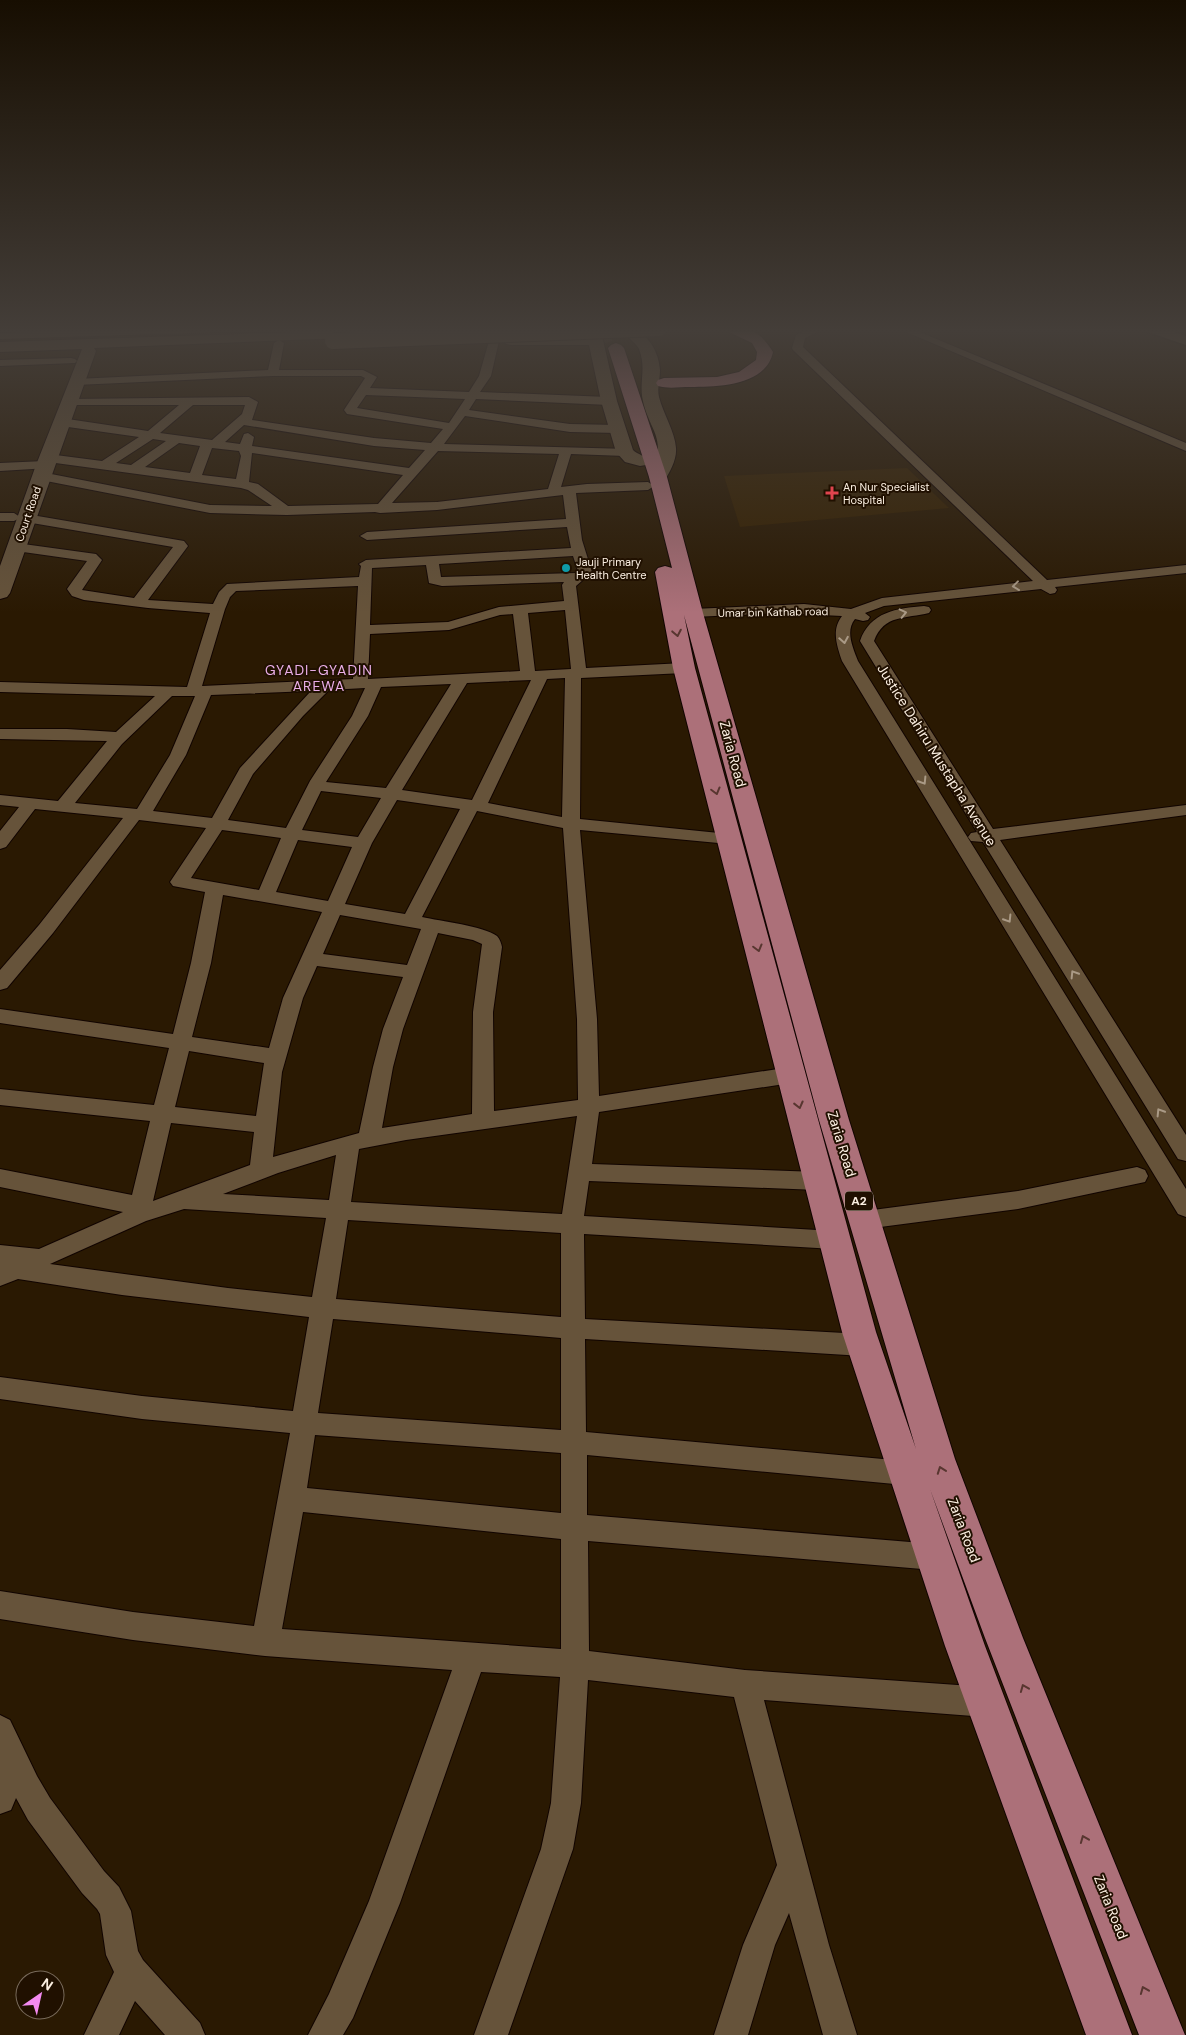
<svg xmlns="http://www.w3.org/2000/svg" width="1186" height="2035" font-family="'DM Sans',sans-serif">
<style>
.built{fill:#362101}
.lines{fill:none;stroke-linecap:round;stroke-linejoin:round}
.trunk-tunnel{stroke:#4a3924;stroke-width:16;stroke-dasharray:16 8;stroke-linecap:butt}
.minor-casing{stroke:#110400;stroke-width:2}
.tertiary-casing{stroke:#110400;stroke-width:3}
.secondary-casing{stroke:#110400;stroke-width:2}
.trunk-casing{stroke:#110400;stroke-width:2}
.minor{fill:#66533a;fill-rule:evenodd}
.tertiary{fill:#66533a;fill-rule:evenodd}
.secondary{fill:#66533a;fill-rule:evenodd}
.trunk{fill:#ac7079;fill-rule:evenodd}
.secondary-bridge-casing{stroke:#110400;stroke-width:18;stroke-linecap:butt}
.secondary-bridge{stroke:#66533a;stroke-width:16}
.oneway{stroke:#aa9a86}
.oneway2{stroke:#583630}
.health-dot{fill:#e0444e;stroke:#201000;stroke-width:2}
.culture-dot{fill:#0f9aa8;stroke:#201000;stroke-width:2}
.labels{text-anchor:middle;stroke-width:4;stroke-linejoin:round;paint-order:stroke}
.far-poi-label{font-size:11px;fill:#fcf0e2;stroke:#201000;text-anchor:start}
.far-street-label{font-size:11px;fill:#fcf0e2;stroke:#201000}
.shield{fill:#201000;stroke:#baad9e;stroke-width:1}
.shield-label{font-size:12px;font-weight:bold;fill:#fcf0e2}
.far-quarter-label{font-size:14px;letter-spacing:1px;fill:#eaafe8;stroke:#201000}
.street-label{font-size:14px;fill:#fcf0e2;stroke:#201000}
</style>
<rect width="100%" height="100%" fill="#2a1902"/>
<path class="built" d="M907,468l42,40 -209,19 -16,-51z"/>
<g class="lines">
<path class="trunk-tunnel" d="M600,328l6,20"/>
<defs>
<path id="minor" d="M162,328h95l-5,3 -252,8v-6z
M811,328h15l-21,10 -2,9 244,233 139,-15v8l-131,14 2,3 -2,3 -5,1 -9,-5 -157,17 -19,7 5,4 -2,3 -5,1 -8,-2c-10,12 -2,29 3,42l328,528v28l-8,-3 -336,-553c-5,-15 -11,-31 0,-45l-62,-3 -87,4 -5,-1 -2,-3 2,-3 5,-1 111,-5 47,5 31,-11 151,-17 -240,-231 -1,-2 4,-13z
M897,328h13l276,115v8z
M494,338l5,3 -8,35 -11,16 129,5 6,4 -6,4 -133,-6 -7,11 101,14 48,1 6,4 -6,4 -48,-1 -105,-16 -21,28 185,5 2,3 -2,3 -4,1 -54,-2 -10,33 26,-3 61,-2 6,4 -6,4 -72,3 6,47 10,32 -16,14 10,82 98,-5 5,2 3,3 -3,3 -5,2 -103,5 -1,141 149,15 6,1 3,4 -3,4 -6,1 -149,-14 17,189 2,77 192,-29 7,3 3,5 -3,5 -7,3 -192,29 -7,52 226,8 8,3 3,6 -3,6 -8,3 -229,-9 -5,35 250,15 8,2 3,7 -3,7 -8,2 -250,-15 1,85 278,15 9,4 3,7 -3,7 -9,4 -278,-17 1,93 319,29 9,3 4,9 -4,9 -9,3 -318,-30v60l347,29 10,4 4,9 -4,9 -10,4 -346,-29 1,110 156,19 241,17 10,5 5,10 -5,10 -10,5 -222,-17 65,245 28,90h-34l-34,-122 -14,32 -27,90h-34l29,-90 34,-80 -43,-168 -146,-17 -7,123 -8,46 -65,186h-34l67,-186 10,-46 9,-126 -79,-5 -81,231 -47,115 -10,17h-35l21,-41 40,-93 83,-231 -187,-14 -132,-16 -133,-21v-28l133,21 121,14 36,-193 -148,-14 -142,-20v-22l142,19 151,15 16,-94 -187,-22 -104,-16 -18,7v-21h2h-2v-20l39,4 84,-37 -123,-25v-18l132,26 18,-74 -150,-16v-16l154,16 15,-57 -169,-25v-14l173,25 18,-71 14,-71 -32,-6 -3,-4 36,-54 -67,-8 -86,113 -46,55 -7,2v-20l39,-45 84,-107 -88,-9 -29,38 -6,2v-18l19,-24 -19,-2v-10l58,6 49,-60 -107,-2v-10h67l49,3 39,-36 -155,-4v-10l187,5 23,-74 -62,-5 -64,-8 -12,-4 -5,-7 20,-28 -71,-10 -5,-1 -2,-3 2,-3 5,-1 80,11 6,6 -20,30 52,8 39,-51 -147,-25 -6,-4 -6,3h-14v-8h14l6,4 6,-3 158,27 4,5 -40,54 65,4 6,-12 8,-8 132,-7 2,-11 -2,-2 7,-4 205,-12 -4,-21 -200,13 -7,-4 7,-4 199,-13 -3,-24 -126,15 -57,3 -5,-1 -88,3 -77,-2 -169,-33 -6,-4 6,-4 169,33 62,1 -24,-16 -7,-2 -193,-26 -6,-4 6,-4 54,7 37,-24 -78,-11 -4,-1 -2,-3 2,-3 4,-1 87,13 31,-26h-115l-2,-2 6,-4 181,-2 9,5 -6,18 122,18 57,5 12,-14 -96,-15 -3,-4 21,-32 -4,-2h-88l-197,9 -6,-3 6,-3 192,-9 6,-27 5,-3 5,3 -5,27h84l14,7 -7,11 99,4 10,-16 10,-35zM366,395l99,4 -16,24 -92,-15zM193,405h52l-3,9 -30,26 -52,-7zM244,425l130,21 51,4 -16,18 -157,-22 2,-9 -6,-4 -4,1 -4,10 -15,-2zM153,439l13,2 -35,24 -15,-2zM179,443l21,3 -10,27 -45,-6zM212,448l27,3 2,5 -5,23 -34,-4zM438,451l121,3 -11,35 -111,13 -45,1zM252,453l151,22 -25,29 -90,2 -30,-22 -9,-2zM573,556l5,15 -3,2 -134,4 -2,-13zM426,565l3,18 13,3 122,-4 -2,3 2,16 -65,6 -51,15 -78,3 2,-57zM358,586l-5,93 -151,7 23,-77 5,-12 6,-6zM565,610l6,59 -36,2 -7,-58zM513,614l7,57 -152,8 2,-45 79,-4 51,-15zM565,678l-3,139 -74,-14 59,-124zM531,680l-59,120 -70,-10 65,-107zM451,684l-65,104 -60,-6 42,-66 13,-29zM365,688l-13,28 -42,65 -24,47 -58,-8 25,-46 50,-58 26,-26zM311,691l-71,77 -28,50 -59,-7 33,-56 25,-60zM172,696h23l-25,59 -33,54 -62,-6 47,-59zM321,791l60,7 -23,39 -56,-7zM397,800l63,9 -55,105 -60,-10 27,-61zM477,811l86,17 14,191 1,81 -84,11 -1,-99 9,-65c-1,-4 -2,-8 -5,-11 -13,-10 -57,-15 -75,-19zM222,830l59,8 -22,52 -68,-12zM298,840l54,7 -24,54 -52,-9zM223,895l99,17 -39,86 -14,50 -77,-11 19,-74zM340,915l81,14 -14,36 -84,-11zM438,933l35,7 9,4 -9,68 -1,102 -90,14 11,-61 10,-38zM317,966l86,11 -20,52 -10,38 -14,66 -86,24 9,-85 21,-74zM189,1051l75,12 -8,53 -81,-9zM577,1116l-15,98 -211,-12 8,-53 47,-9zM171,1123l83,9 -4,33 -97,36zM336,1155l-7,45 -106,-6 55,-21zM184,1209l142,9 -14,79 -84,-9 -178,-24 96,-43zM348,1220l213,13v84l-225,-18zM333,1319l228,19v92l-243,-17zM315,1435l246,18v60l-254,-25zM303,1512l258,27v110l-279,-20z
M71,358l4,1 2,2 -2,2 -75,3v-6z
M45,461l6,4 -2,3 -49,3v-8z
M924,606l5,1 2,3 -2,3c-23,6 -45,1 -55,28l119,188 193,-24v10l-186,25 186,295v26l-8,-2 -195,-317 -12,-1 -3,-4 3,-4 6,-1 -117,-191c10,-29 37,-33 64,-35z
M1137,1167l8,3 3,6 -3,6 -127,27 -153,20 -8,-3 -3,-6 3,-6 8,-3 153,-20z
M0,1715l10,5 27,56 13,22 54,73 15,16 12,24 7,40 5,9 57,63 5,12h-40l-30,-34 -16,34h-35l30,-63 -8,-17 -6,-41 -3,-5 -15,-16 -54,-73 -12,-22 -5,12 -11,4z"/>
<path id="tertiary" d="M1143,328h19l24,8v9l-41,-14z"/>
<path id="secondary" d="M363,330l5,1 2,3 -2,3 -274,11 2,3 -86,242 -3,4 -7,2v-33l36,-101 46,-116 -82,3v-10z
M634,331c16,4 25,23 26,39 0,9 -3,18 -1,27 4,16 16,35 17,51 1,11 -6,24 -12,33l-6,1 -6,-1 -3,-4c21,-40 -1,-45 -7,-81 -2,-17 4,-29 -3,-47 -2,-5 -9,-9 -12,-14l2,-3z
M596,336l5,1 2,3 14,61 16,49c5,5 12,5 16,11l-3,4 -6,1 -15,-4 -9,-10 -15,-51 -12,-56h-78l-5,-1 -2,-3 2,-3 5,-1z"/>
<path id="trunk" d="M725,328c24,-2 35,3 48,24 -7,34 -55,35 -83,35 -11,0 -22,2 -32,-1l-2,-3 2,-3 6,-2 53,-1 22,-5 17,-12 1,-8 -5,-9 -25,-12z
M616,343l5,2 3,3 43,129 36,136 146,507 106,339 68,179 162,397h-46l-154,-397 -55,-149 55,157 147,389h-46l-141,-389 -103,-314 -169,-664 -18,-96 3,-4 7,-2 7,2 -23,-91 -41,-129 3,-3zM684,615l135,505 97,329 -40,-117 -181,-664z"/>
</defs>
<use href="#minor" class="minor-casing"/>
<use href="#tertiary" class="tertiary-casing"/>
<use href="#secondary" class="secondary-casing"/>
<use href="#trunk" class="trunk-casing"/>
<use href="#minor" class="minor"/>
<use href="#tertiary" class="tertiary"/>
<use href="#secondary" class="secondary"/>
<use href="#trunk" class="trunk"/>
<defs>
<path id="secondary-bridge" d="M333,341l326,-13"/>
</defs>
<use href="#secondary-bridge" class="secondary-bridge-casing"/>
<use href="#secondary-bridge" class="secondary-bridge"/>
</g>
<defs><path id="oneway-chevron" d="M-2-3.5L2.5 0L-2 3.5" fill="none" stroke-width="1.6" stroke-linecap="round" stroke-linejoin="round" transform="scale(1.25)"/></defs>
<g class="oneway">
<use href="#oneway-chevron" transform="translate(1016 586) rotate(173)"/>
<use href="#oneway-chevron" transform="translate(903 613) rotate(-13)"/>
<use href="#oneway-chevron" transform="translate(844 640) rotate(80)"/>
<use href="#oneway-chevron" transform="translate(923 781) rotate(58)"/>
<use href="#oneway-chevron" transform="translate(1008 919) rotate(58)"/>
<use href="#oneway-chevron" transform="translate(1074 974) rotate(-122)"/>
<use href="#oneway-chevron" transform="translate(1160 1112) rotate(-122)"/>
</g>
<g class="oneway2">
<use href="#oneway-chevron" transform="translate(677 633) rotate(79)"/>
<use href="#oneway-chevron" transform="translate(716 791) rotate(75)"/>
<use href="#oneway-chevron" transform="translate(758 948) rotate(75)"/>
<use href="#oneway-chevron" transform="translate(799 1105) rotate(76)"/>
<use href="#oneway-chevron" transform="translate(941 1470) rotate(-110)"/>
<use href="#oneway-chevron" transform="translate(1024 1688) rotate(-112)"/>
<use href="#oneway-chevron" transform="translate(1084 1839) rotate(-112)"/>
<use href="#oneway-chevron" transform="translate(1144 1990) rotate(-112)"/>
</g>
<linearGradient id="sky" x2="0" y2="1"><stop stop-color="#170e01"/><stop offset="0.54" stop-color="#443e39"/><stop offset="1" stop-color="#443e39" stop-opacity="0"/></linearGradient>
<rect width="1186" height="613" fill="url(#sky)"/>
<path class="health-dot" d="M829.5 485.5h5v5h5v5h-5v5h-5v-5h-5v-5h5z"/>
<circle class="culture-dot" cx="566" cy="568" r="5"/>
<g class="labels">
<g class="far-poi-label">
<text x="843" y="491">An Nur Specialist<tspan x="843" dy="13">Hospital</tspan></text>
<text x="576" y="566">Jauji Primary<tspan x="576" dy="13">Health Centre</tspan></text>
</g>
<g class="far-street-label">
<text transform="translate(28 514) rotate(-71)" y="4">Court Road</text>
<text transform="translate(773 612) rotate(-1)" y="4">Umar bin Kathab road</text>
</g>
<rect class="shield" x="845" y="1191.5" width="28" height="19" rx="4"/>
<g class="shield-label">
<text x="859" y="1205">A2</text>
</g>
<g class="far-quarter-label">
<text x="319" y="675">GYADI-GYADIN<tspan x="319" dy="16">AREWA</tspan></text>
</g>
<g class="street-label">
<text transform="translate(733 754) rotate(75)" y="5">Zaria Road</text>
<text transform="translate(937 755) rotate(58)" y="5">Justice Dahiru Mustapha Avenue</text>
<text transform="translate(842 1144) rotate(73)" y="5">Zaria Road</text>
<text transform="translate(964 1530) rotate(69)" y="5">Zaria Road</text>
<text transform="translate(1111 1907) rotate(68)" y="5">Zaria Road</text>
</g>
</g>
<g transform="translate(40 1995) rotate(34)"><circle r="24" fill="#201000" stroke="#786a5a"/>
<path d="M0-4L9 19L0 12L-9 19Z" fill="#f38af1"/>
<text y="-8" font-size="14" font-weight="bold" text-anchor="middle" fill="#fcf0e2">N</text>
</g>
</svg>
